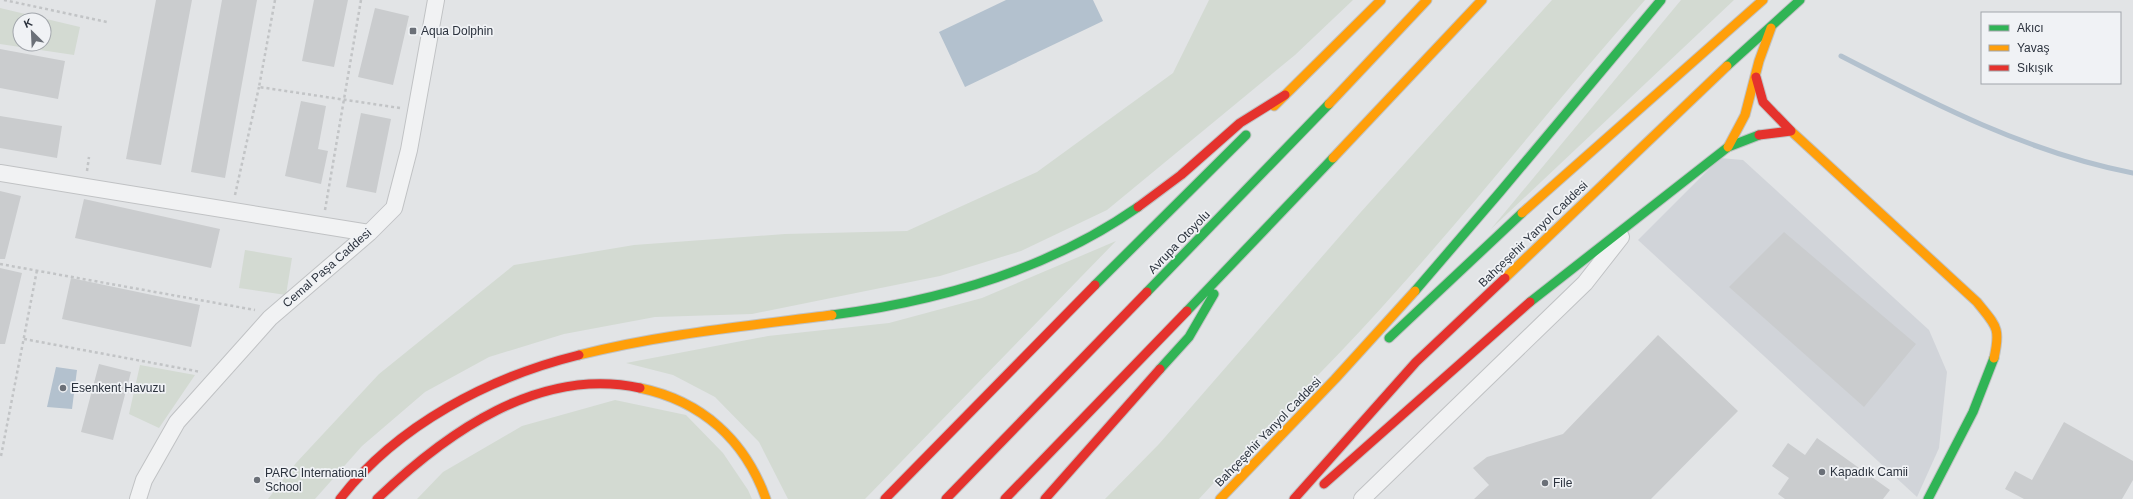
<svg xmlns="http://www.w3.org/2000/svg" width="2133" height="499" font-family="Arial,sans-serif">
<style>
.built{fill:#d1d4d9}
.green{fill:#d3dad2;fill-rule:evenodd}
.water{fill:#b3c1ce}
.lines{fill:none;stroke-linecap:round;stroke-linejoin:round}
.stream{stroke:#b3c1ce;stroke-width:5}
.building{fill:#caccce}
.street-casing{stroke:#c0c2c4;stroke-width:18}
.fast-casing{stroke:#c0c2c4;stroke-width:11}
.slow-casing{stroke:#c0c2c4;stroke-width:11}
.jam-casing{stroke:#c0c2c4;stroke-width:11}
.path{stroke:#c2c4c6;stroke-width:2.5;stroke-dasharray:3 3;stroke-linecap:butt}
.street{stroke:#f1f2f3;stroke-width:16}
.fast{stroke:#30b455;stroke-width:9}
.slow{stroke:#ff9f0a;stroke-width:9}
.jam{stroke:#e5322d;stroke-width:9}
.poi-dot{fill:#6b7078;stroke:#f0f2f5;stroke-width:1.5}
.labels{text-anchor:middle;stroke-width:3.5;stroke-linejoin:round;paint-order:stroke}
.poi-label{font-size:12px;fill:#2b323d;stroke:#f0f2f5;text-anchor:start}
.street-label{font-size:12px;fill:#2b323d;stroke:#f0f2f5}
</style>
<rect width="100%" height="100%" fill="#e2e4e6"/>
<path class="built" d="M1720,158l23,2 186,170 18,42 -8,76 -22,49 -279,-257z"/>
<path class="green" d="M1209,0h144l-58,55 -188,155 -86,41 -81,25 -188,38 -97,3 -91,17 -75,23 -64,35 -63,54 -47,53h-47l28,-36 83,-89 135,-109 120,-20 151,-11 122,-3 130,-59 136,-99z
M1552,0h93c-96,109 -185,223 -283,329 -53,57 -110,112 -163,170h-94l54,-55 201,-231z
M1681,0h53l-243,229z
M0,8l80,19 -6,28 -74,-11zM20,20h24v24h-24z
M1116,241l-251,258h-77l-29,-57 -44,-45 -42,-22 -47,-12 142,-27 121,-13 93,-25z
M245,250l47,8 -6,37 -47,-7z
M140,365l55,10 -36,53 -30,-14z
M615,400l71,15 37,38 25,37 4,9h-335l26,-27 79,-46z"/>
<path class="water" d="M1006,0h87l10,21 -138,66 -26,-55z
M56,367l21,3 -5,39 -25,-2z"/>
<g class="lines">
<path class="stream" d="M1841,56c93,48 188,97 292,117"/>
</g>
<path class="building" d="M156,0h36l-31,165 -35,-6z
M222,0h35l-32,178 -34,-6z
M314,0h34l-14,67 -32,-6z
M375,8l34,8 -16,69 -35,-8z
M0,49l65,12 -7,38 -58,-11z
M301,101l25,5 -8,43 10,2 -7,33 -36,-8z
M361,113l30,6 -15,74 -30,-6z
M0,116l62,10 -5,32 -57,-10z
M0,191l21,5 -16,63h-5z
M84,199l136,30 -9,39 -136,-30z
M1784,232l132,112 -52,63 -135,-120z
M0,268l22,5 -17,71h-5z
M71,278l129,27 -9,42 -129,-28z
M1658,335l80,76 -87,88h-177l15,-14 -16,-17 14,-11 76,-23z
M99,364l32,8 -18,68 -32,-8z
M2064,422l69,39v19l-11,19h-98l-19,-10 10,-18 17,9z
M1817,438l73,52 -7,9h-98l-7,-5 11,-16 -17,-12 16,-23 17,12z"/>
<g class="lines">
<defs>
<path id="street" d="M0,173l369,60
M138,499l6,-19 33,-58 93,-104 99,-85 25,-25 15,-58 27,-150
M1362,499l223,-216 36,-46"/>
<path id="fast" d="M1727,66l73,-66
M1095,285l151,-150
M1415,291l85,-99 161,-192
M1147,292l182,-188
M1530,302l198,-155 31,-12
M1187,311l146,-153
M832,315c108,-14 216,-45 306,-108
M1389,338l133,-125
M1160,369l29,-32 25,-43
M1928,499l45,-87 21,-54"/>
<path id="slow" d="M1329,104l98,-104
M1274,106l107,-106
M1791,131l186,171c19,24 24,25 17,56
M1728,147l17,-32 14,-54 12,-33
M1333,158l149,-158
M1522,213l241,-213
M1505,278l222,-212
M579,355c83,-21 168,-29 253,-40
M640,388c62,13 105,52 126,111
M1220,499l115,-120 80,-88"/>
<path id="jam" d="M1756,77l7,25 28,29 -32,4
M1138,207l43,-32 59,-52 45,-28
M1324,484l206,-182
M340,499c57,-74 150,-122 239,-144
M377,499c69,-66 162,-133 263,-111
M885,499l210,-214
M946,499l201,-207
M1005,499l182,-188
M1045,499l115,-130
M1294,499l122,-137 89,-84"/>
</defs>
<use href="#street" class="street-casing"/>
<use href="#fast" class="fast-casing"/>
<use href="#slow" class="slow-casing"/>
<use href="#jam" class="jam-casing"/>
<path class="path" d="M4,0l103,22
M275,0l-16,87 141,21
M87,171l2,-14
M235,195l24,-108
M325,210l36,-210
M0,264l255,46
M24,339l177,33
M1,456l36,-186"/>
<use href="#street" class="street"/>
<use href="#fast" class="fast"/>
<use href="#slow" class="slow"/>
<use href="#jam" class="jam"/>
</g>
<g class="poi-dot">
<rect x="409" y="27" width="8" height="8" rx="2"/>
<circle cx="63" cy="388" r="4"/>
<circle cx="1822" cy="472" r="4"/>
<circle cx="257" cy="480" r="4"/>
<circle cx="1545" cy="483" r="4"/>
</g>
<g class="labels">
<g class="poi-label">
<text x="421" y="35">Aqua Dolphin</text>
<text x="71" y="392">Esenkent Havuzu</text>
<text x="1830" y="476">Kapadık Camii</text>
<text x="265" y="477">PARC International<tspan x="265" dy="14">School</tspan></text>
<text x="1553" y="487">File</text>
</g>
<g class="street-label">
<text transform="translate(1533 234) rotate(-44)" y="4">Bahçeşehir Yanyol Caddesi</text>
<text transform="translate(1179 242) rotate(-46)" y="4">Avrupa Otoyolu</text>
<text transform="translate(327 268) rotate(-41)" y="4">Cemal Paşa Caddesi</text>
<text transform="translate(1268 432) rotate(-46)" y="4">Bahçeşehir Yanyol Caddesi</text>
</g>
</g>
<rect x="1981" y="12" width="140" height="72" fill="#f0f2f5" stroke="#a1a5ab"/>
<rect x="1989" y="25" width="20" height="6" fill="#30b455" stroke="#a1a5ab"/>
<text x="2017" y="32" font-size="12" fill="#2b323d">Akıcı</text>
<rect x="1989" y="45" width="20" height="6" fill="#ff9f0a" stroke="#a1a5ab"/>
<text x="2017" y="52" font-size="12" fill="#2b323d">Yavaş</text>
<rect x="1989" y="65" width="20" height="6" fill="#e5322d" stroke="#a1a5ab"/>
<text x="2017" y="72" font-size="12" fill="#2b323d">Sıkışık</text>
<g transform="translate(32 32) rotate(336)"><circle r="19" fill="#f0f2f5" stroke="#a1a5ab"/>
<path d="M0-3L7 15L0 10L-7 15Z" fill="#6b7078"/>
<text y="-6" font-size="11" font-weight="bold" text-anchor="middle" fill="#2b323d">K</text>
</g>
</svg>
